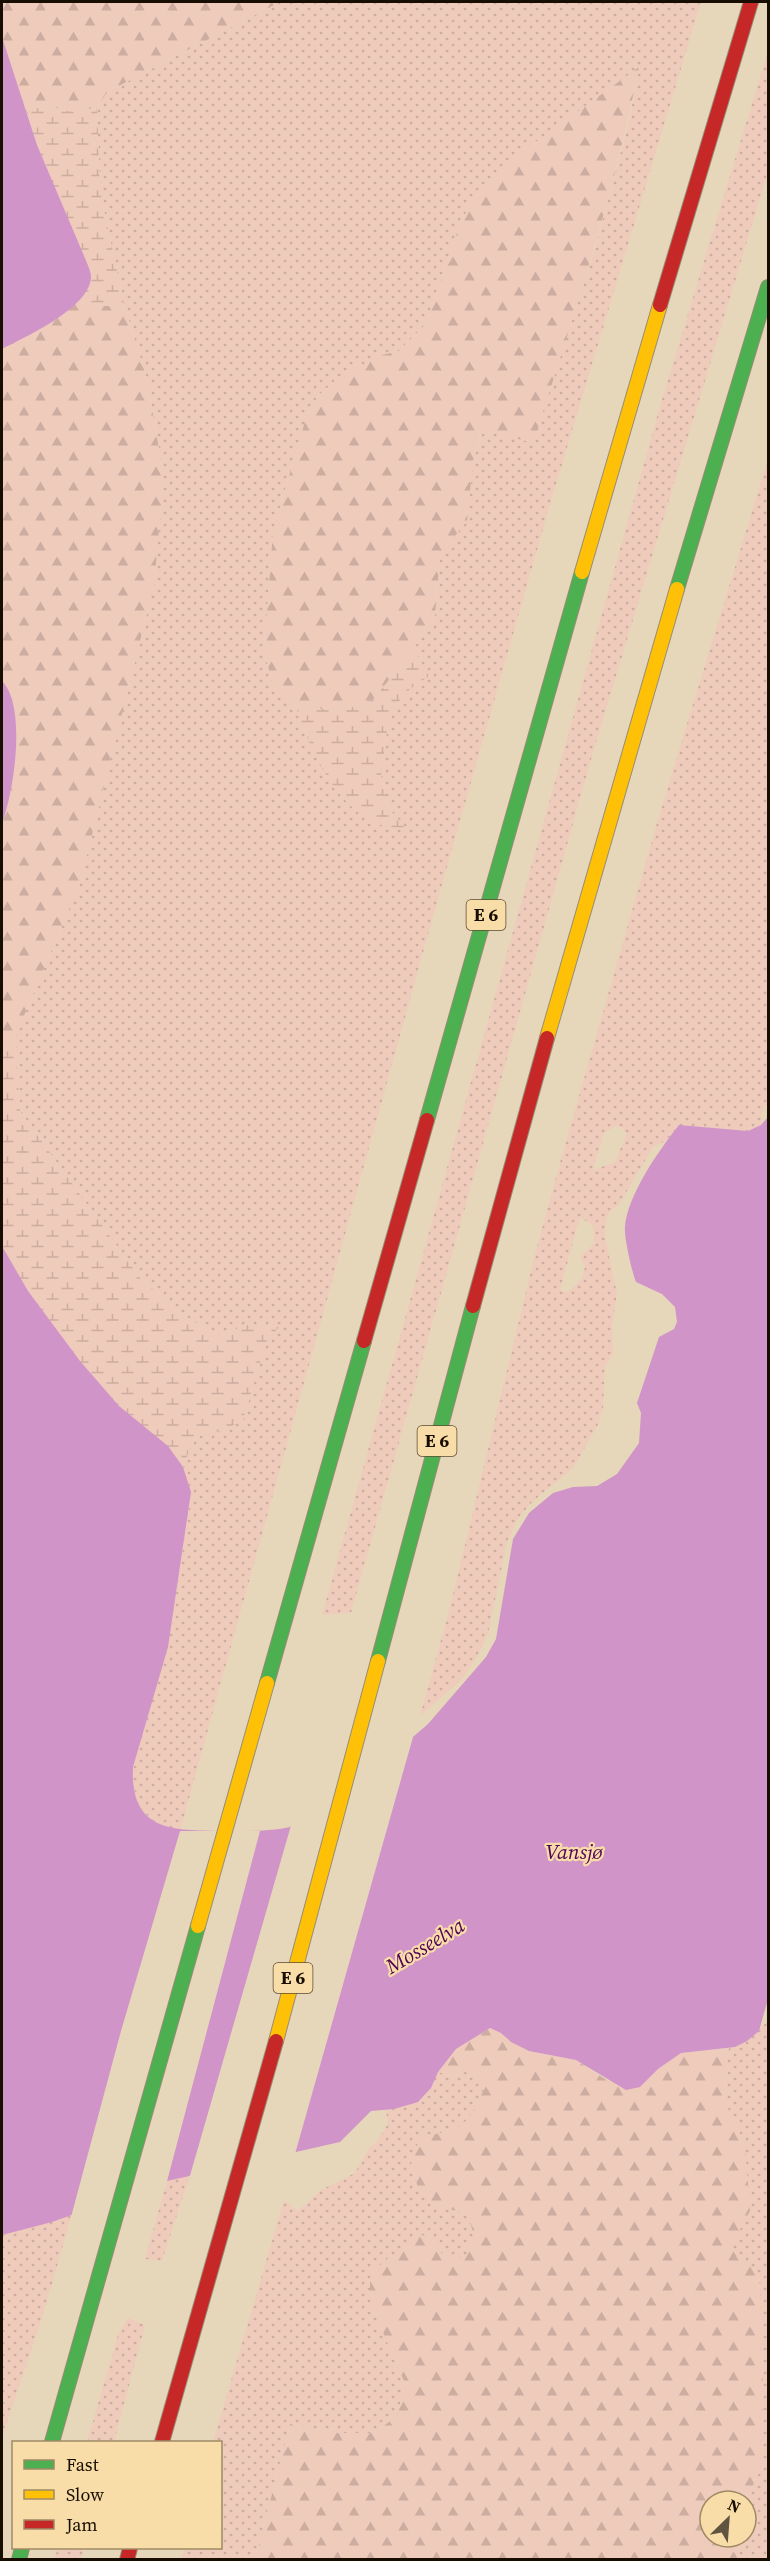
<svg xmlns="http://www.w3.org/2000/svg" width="770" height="2561" font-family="'Source Serif 4',serif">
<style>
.grass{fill:url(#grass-dots);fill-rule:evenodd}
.forest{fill:url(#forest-firs)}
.wetland{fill:url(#wetland-marsh)}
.water{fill:#d094c9}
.pier{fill:#e7d7ba}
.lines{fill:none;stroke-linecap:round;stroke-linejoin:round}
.fast-casing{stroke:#988c75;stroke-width:16}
.slow-casing{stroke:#988c75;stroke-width:16}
.jam-casing{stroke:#988c75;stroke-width:16}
.fast{stroke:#4caf50;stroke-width:14}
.slow{stroke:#ffc107;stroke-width:14}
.jam{stroke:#c62828;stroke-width:14}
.labels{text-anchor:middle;stroke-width:4.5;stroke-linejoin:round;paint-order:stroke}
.shield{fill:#f9dda8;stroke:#5b4b32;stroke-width:1.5}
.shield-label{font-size:18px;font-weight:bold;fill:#170d00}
.water-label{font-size:21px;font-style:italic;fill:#500359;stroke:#f9dda8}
</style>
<defs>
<pattern id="grass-dots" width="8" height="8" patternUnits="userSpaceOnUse" patternTransform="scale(1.5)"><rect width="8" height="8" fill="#efcbbc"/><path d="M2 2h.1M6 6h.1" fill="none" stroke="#ccada0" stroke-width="1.8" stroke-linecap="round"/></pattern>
<pattern id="forest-firs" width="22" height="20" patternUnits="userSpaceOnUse" patternTransform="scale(1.5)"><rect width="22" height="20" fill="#efcbbc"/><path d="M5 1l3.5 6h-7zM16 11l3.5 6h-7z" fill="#ccada0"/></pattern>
<pattern id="wetland-marsh" width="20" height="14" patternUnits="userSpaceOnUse" patternTransform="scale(1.5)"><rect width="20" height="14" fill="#efcbbc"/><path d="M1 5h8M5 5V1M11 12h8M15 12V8" fill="none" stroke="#ccada0"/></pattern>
</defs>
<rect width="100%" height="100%" fill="#e7d7ba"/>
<path class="grass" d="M280,2h421l-150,499 -114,401 -257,929c-36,-6 -49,-30 -47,-64l37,-132 21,-143 -8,-25 10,-26 12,-8 17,-2 21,-11 23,-78 12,-15 -35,-2 -14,9h-14l-28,-16 -47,-40 -120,-167 -5,-74 65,-154 74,-298 8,-88 -2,-42 -13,-76 -23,-75 -24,-113 -3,-83 10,-16zM639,68l-10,54 -34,126 -62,194 -37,-9 -15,1 -8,27 -6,59 -27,35 -5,61 -22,33 15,26 -17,13 -18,20 -6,22 -6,46 9,34 16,18 -98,-87 -13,-37 -22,-19 -9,-34 9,-120 33,-113 12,-23 64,-40 17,-4 26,-26 35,-101 13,-25 60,-55z
M768,51v121l-174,577 -243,864 -29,2 338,-1209z
M768,459v644l-7,11v11l-13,6 -69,-5 -13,15 -13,6 -35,59 -7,4 -5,9 -1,17 12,58 -5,33 1,26 -8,15 -2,40 -6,19 -24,41 -41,34 -13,15 -12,25 -19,92 -11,23 -15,22 -42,37 30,-109 85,-353 28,-102 98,-343zM618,1125l9,8 -12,29 -22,8 11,-37zM580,1217l13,9 1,17 -14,14 5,10 -3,12 -14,13 -8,-2z
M768,2021v538h-28l-1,-22h7l-1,-36 16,-33 2,-87 -4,-107 -28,-28 -7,-147 5,-51 18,-7z
M471,2069l15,16c-20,42 -20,44 -66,52l14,68 34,9 6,22 -9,23 -23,-2 -21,-22 -15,15 -19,9 -17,43 34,79 -6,35 -25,17h-34l-49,-9 -35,135 -74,1 4,-12h35v-106h-7l71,-242 14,11 23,-21 34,-17 14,-25 7,-6 12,-18 -2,-14 8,-1 43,-37 20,4z
M190,2175l-28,86 -17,-2 22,-78z
M72,2214l-29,101 -41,123v-203z
M128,2318l17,7 -31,117h-27l31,-107z
M58,2548h26l-3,11h-27z"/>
<path class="forest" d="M2,2h278l-173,90 -10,16 -29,3 -24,-6 -17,9 -25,-77z
M639,67c-25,128 -66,251 -106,376l-37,-10 -16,1 -7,27 -6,60 -27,34 -5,61 -34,51 -26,32 -36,13 -44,-8 -22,-19 -9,-34 9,-120 33,-113 12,-22 22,-20 42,-21 17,-4 26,-26 35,-101 13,-25 60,-55z
M80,299l15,8 29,-3 23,75 13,76 2,42 -8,88 -74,298 -65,154 -13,6v-220c12,-31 25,-117 0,-142v-332l44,-21z
M490,2028l11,5 10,9 18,9 47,9 32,21 32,6 18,-18 23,-16 48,-5 -5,51 21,46 5,66 -19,35 28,28 4,107 -2,88 -16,32h-35v36h29l1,22 -485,1 35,-136 49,9h34l25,-17 6,-35 -34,-79v-29c17,-15 34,-21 51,-38l15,3 7,19 22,2 9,-23 -6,-22 -34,-9 -15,-13 -8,-30 9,-25c46,-8 46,-10 66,-52l-15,-16 -14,7 -20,-4 19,-23z"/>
<path class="wetland" d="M2,37l25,77 17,-9 24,6 29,-3 3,83 24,113 -29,3 -15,-8 -34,29 -44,21z
M413,649l16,27 -18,12 -18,20 -6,22 -6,46 9,34 17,19c-10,-2 -24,-2 -32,-6 -43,-21 -66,-77 -80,-119l44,8 35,-13z
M15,1037l5,74 120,167 47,40 28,16h14l14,-9 36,2 -13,15 -23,78 -21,11 -17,2 -12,7 -10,27 8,25 -21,143 -37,132c-2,26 7,53 35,62l-56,21 -110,-260v-547z"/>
<path class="water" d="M2,37l35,108 50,118c2,5 4,10 4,14 -1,31 -66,60 -89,72z
M2,681c25,25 12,111 0,142z
M768,1117v882l-9,32 -12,10 -12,6 -54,6 -23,16 -18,18 -14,3 -50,-30 -47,-9 -18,-9 -10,-9 -11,-5 -34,21 -18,23 -7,16 -13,14 -24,7 -23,2 -31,31 -173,39 -115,41 -50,13v-989l26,45 52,70 39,45 49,40 15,21 8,25 -23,155 -35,120c-3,64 38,63 88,64 23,0 46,1 69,-4l124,-91 14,-12 58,-67 10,-18 17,-100 16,-26 24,-20 20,-6 24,-1 20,-12 22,-31 2,-30 -4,-10 22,-66 15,-8 3,-7 -2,-15 -13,-13 -26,-12c-4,-10 -12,-44 -11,-55 2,-31 34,-77 54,-102l69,6 13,-6z"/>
<path class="pier" d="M415,1730l-120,424 -106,25 103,-357z
M180,1831h80l-94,354 -95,32 50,-186z"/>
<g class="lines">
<defs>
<path id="fast" d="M677,589l91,-302
M427,1120l155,-548
M378,1661l95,-355
M267,1683l97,-342
M52,2442l146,-516
M19,2560l3,-12"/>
<path id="slow" d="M582,572l78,-267
M547,1038l130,-449
M198,1926l69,-243
M276,2041l102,-380"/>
<path id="jam" d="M660,305l91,-303
M473,1306l74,-268
M364,1341l63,-221
M162,2442l114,-401
M127,2560l3,-12"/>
</defs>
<use href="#fast" class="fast-casing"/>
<use href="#slow" class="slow-casing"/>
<use href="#jam" class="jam-casing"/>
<use href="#fast" class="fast"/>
<use href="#slow" class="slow"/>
<use href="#jam" class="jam"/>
</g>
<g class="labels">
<g class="shield">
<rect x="466.5" y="900" width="39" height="30" rx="4.5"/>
<rect x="417.5" y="1426" width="39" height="30" rx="4.5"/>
<rect x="273.5" y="1963" width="39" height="30" rx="4.5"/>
</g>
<g class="shield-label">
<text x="486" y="921">E 6</text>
<text x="437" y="1447">E 6</text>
<text x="293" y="1984">E 6</text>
</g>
<g class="water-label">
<text x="574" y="1859">Vansjø</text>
<text transform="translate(425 1946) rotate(-31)" y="7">Mosseelva</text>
</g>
</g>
<rect width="770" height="2561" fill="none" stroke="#170d00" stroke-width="6"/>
<rect x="12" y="2441" width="210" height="108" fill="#f9dda8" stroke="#9f8a65" stroke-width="1.5"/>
<rect x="24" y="2460" width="30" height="9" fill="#4caf50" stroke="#9f8a65" stroke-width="1.5"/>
<text x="66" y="2471" font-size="18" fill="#170d00">Fast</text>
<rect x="24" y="2490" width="30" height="9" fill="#ffc107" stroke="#9f8a65" stroke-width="1.5"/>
<text x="66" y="2501" font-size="18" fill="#170d00">Slow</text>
<rect x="24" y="2520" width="30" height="9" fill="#c62828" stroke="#9f8a65" stroke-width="1.5"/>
<text x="66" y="2531" font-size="18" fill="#170d00">Jam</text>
<g transform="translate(728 2519) rotate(25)"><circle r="28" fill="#f9dda8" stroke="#9f8a65" stroke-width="1.5"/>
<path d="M0-4.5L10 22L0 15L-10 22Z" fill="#605441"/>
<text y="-9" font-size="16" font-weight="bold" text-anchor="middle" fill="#170d00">N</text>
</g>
</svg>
